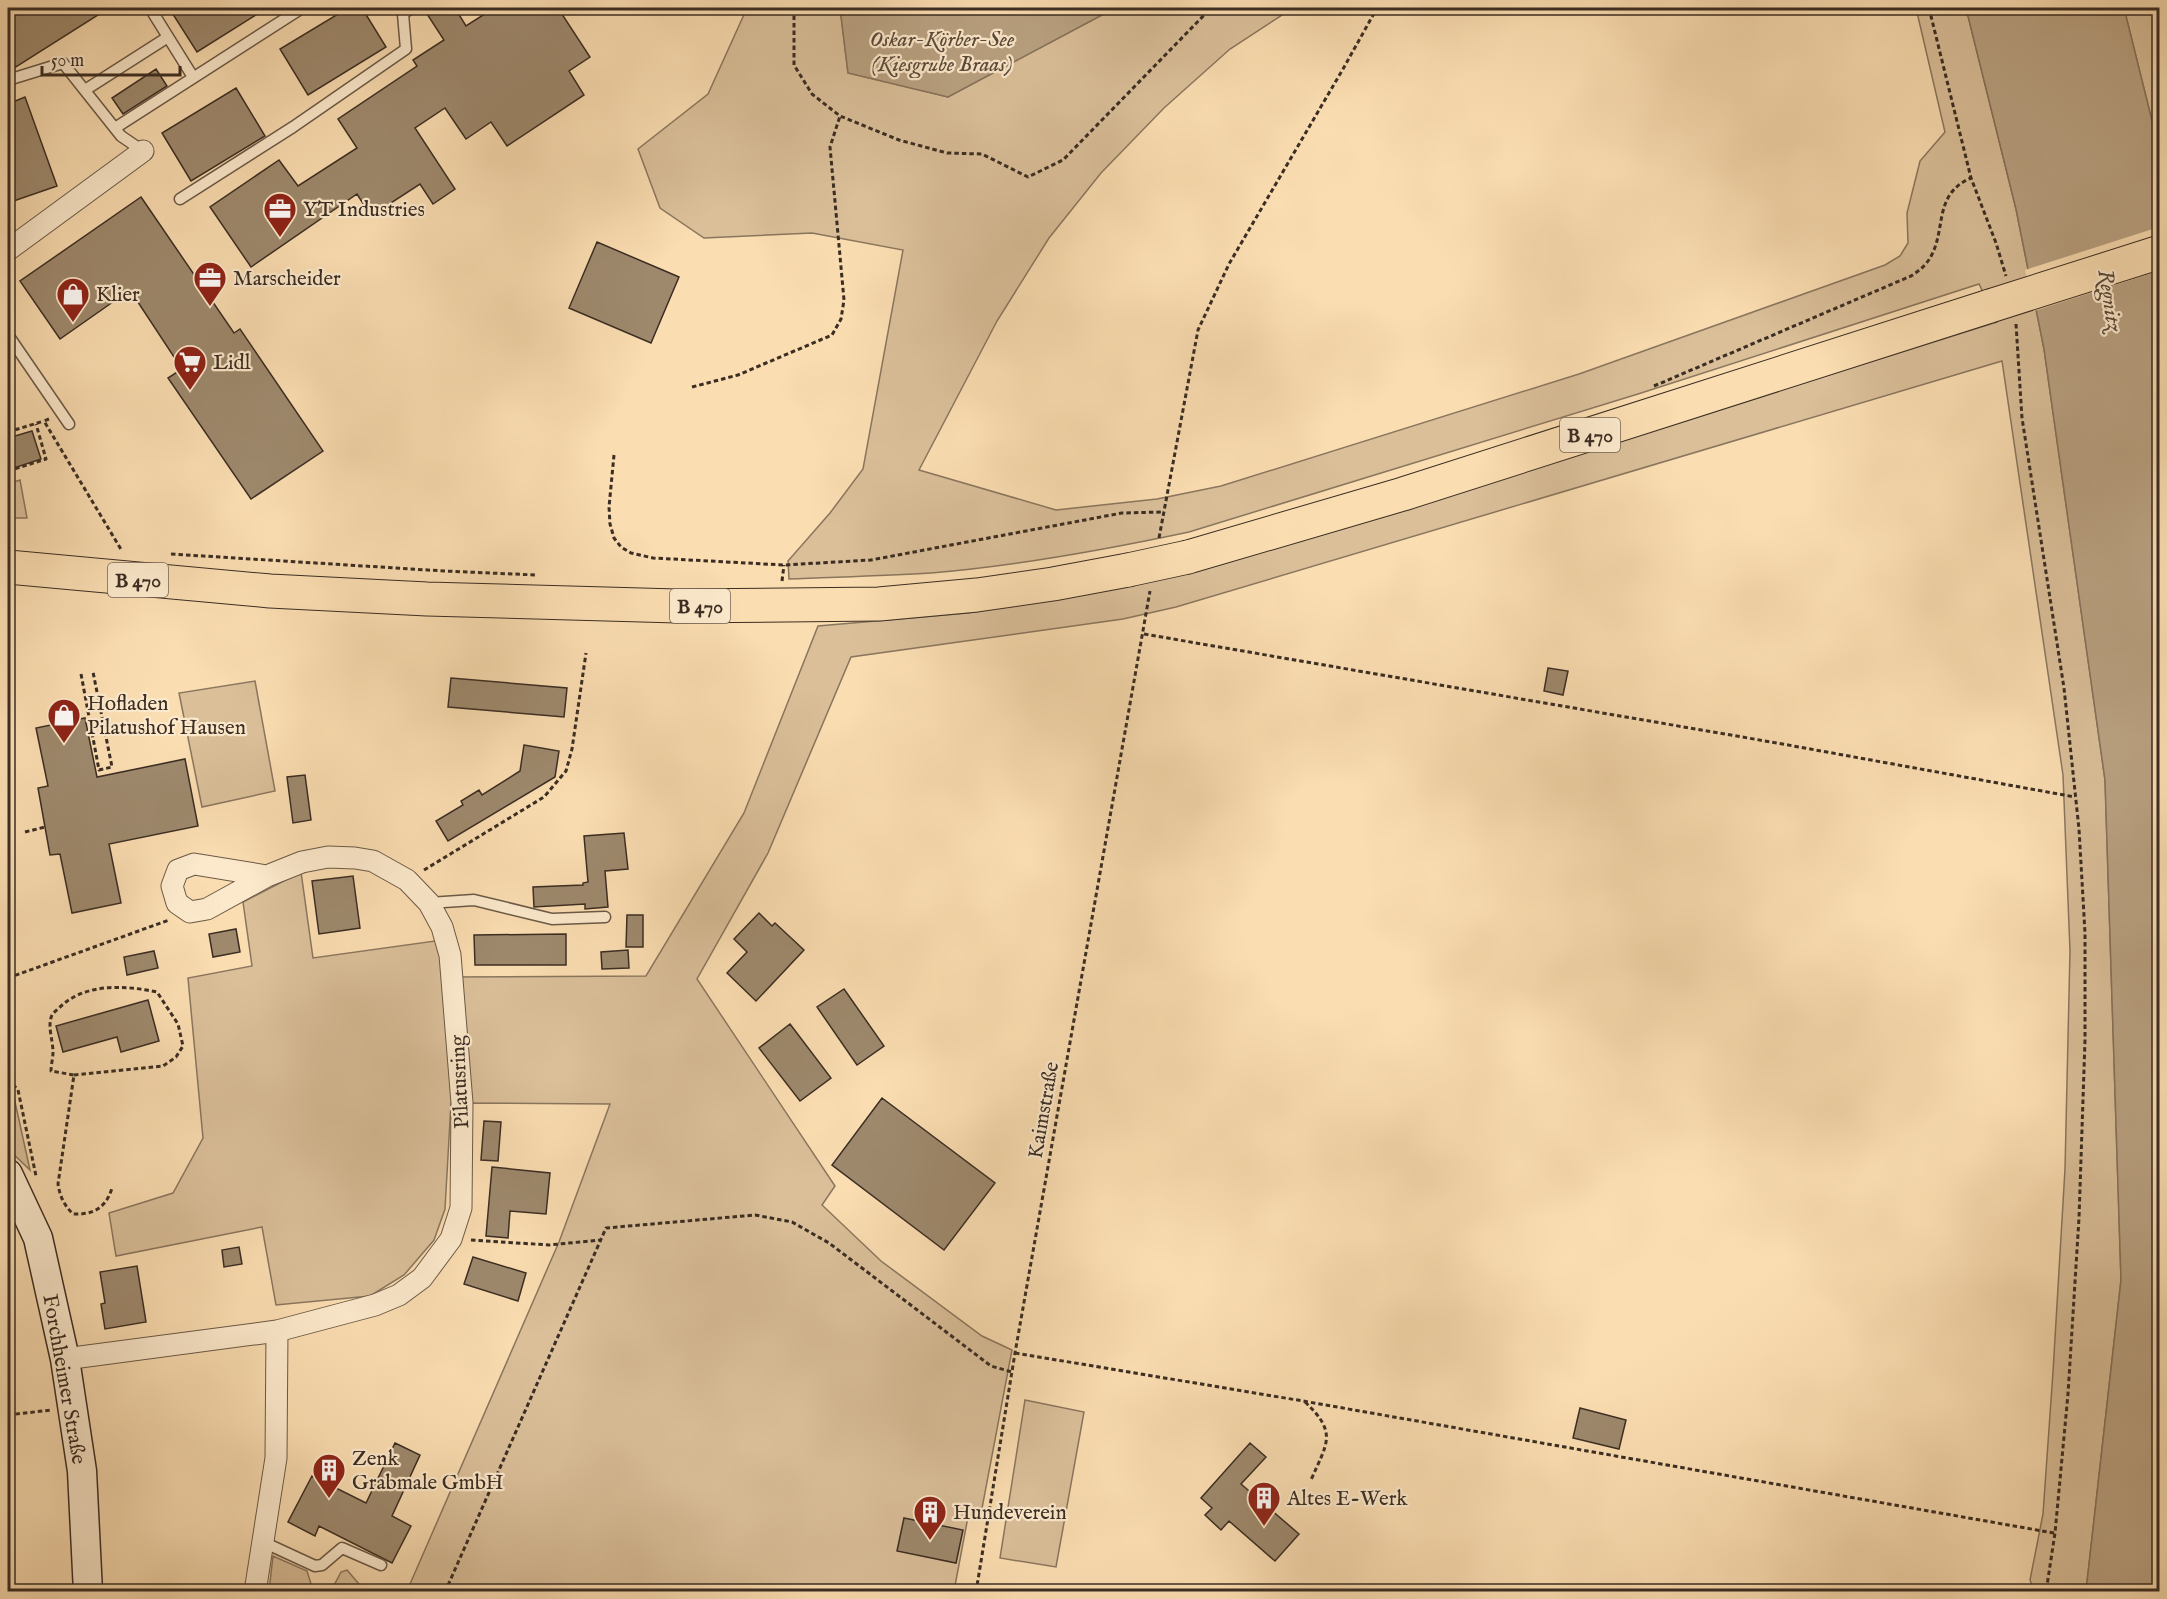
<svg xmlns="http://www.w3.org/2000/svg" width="2167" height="1599" font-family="'IM FELL English',serif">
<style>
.green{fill:#dabf99;stroke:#8a765e;stroke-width:1.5}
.water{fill:#b9a181;stroke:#87735b;stroke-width:1.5}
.pier{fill:#faddb1}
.building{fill:#9e896d;stroke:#3b2d23;stroke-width:1.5}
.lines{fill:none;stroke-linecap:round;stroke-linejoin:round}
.lane-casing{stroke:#6b5946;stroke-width:13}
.street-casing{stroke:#6b5946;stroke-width:23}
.secondary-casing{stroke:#3b2d23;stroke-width:31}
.primary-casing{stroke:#3b2d23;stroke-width:35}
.path{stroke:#3b2d23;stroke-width:3;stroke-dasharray:4.5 3;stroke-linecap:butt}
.lane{stroke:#fce9cc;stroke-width:10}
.street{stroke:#fce9cc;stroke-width:21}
.secondary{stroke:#fce9cc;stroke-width:28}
.primary{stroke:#faddb1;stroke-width:33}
.primary-bridge-casing{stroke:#3b2d23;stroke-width:35;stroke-linecap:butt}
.primary-bridge{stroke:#faddb1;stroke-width:33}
.labels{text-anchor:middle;stroke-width:4.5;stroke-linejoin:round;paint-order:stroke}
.shield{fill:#fce9cc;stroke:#756556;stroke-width:1.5}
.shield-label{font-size:20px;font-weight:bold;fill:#3b2d23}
.poi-label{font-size:21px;fill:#3b2d23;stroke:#fce9cc;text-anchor:start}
.street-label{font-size:21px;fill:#3b2d23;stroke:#fce9cc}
.water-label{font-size:22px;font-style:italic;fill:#5a4a3a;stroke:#fce9cc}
</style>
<rect width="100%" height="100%" fill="#faddb1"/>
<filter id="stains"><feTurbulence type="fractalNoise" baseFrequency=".00333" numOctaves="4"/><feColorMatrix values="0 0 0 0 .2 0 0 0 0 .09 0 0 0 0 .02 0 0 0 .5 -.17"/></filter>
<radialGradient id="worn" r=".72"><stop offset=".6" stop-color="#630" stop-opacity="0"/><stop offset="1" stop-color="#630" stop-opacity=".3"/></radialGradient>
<path class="green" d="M747,8h93l8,65 100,24 167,-89h178l-63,41 -66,59 -63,65 -52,65 -52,83 -78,149 137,40 101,-11 64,-13 358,-112 306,-109 15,-9 8,-13 -1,-30 13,-52 25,-29 -29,-124h50l50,201 28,140 61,431 16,500 -35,311h-52l-4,-11 13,-66 10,-142 12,-203 5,-218 -7,-176 -61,-414 -826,246 -53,12 -272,38 -83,196 -71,126 138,207 -13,19 59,56 101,75 30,14 -32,169 -12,-2 -14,74h-547l152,-349 51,-138 -159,-1 -6,106 -11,31 -30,35 -34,21 -94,9 -14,-78 -146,29 -7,-43 64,-20 30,-55 -15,-160 64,-12 -9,-64 58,-30 12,86 129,-18 1,37 203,-1 98,-163 74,-187 150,-13 147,-24 269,-74 613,-193 -18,-38 -341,110 -449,138c-85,18 -172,34 -258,41 -48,3 -95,4 -142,6l-1,-18 42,-48 33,-44 40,-219 -91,-17 -108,5 -44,-30 -22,-59 70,-55z
M2124,8h35v141z
M20,480l7,38h-19v-34z
M255,681l20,110 -73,16 -23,-114z
M8,1070l22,100 -22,-21z
M1025,1400l59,12 -28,155 -56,-9z
M273,1556l34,15 5,16 8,4h-51z
M347,1570l18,21h-41l8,-2 9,-17z"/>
<path class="water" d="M840,8h275l-167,89 -100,-24z
M1966,8h158l35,141v1442h-73l35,-311 -16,-500 -61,-431 -28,-140z"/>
<path class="pier" d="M2159,227v44l-125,40 -9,-41z"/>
<path class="building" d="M8,8h101l-101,64z
M169,8h98l-70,44z
M348,8h14l24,39 -78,48 -28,-46z
M437,8h18l11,18 28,-18h64l32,49 -21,14 15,24 -77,51 -16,-24 -25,17 -21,-31 -30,20 40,61 -22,15 -13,-20 -49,32 -14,-22 -106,73 -41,-60 69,-47 19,26 59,-38 -19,-29 79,-53 -4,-6 31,-20 -17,-26z
M156,69l11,17 -44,28 -11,-16z
M236,88l29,48 -74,45 -29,-48z
M25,97l32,89 -49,17v-99z
M141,197l93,136 6,-4 83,122 -72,48 -83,-121 14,-9 -52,-79 -70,49 -40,-58z
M597,242l82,35 -28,66 -82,-35z
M32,431l9,28 -33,11v-32z
M1548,668l20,3 -5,24 -19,-4z
M451,678l116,10 -3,29 -116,-10z
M85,718l12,59 88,-18 13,67 -89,18 12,59 -49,10 -12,-59 -10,1 -12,-67 10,-2 -12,-58z
M524,745l35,6 -4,26 -107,64 -12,-20 27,-16 -2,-4 18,-11 3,5 38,-24z
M305,775l6,45 -18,3 -6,-46z
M624,833l4,36 -23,2 3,36 -23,2v-5l-51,3 -1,-20 50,-2v-2l5,-1 -4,-46z
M353,876l7,52 -41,6 -7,-53z
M759,913l13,13 3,-3 29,27 -48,51 -29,-28 20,-21 -13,-13z
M627,915h16v32h-17z
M236,929l4,23 -27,5 -4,-23z
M566,934v31h-91l-1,-30z
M628,950l1,18 -27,1 -1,-17z
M154,951l4,17 -31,7 -3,-18z
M844,989l40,57 -27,19 -40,-58z
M148,1000l11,41 -38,11 -4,-15 -54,15 -7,-26z
M790,1024l41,54 -31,23 -41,-53z
M882,1098l113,85 -51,67 -112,-85z
M484,1121l17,1 -3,39 -17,-1z
M492,1167l58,6 -4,41 -36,-3 -2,27 -22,-2z
M239,1247l3,17 -18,3 -2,-17z
M473,1257l53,16 -8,28 -54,-17z
M137,1266l9,56 -41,7 -4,-25 4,-1 -5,-31z
M1580,1408l46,12 -7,29 -46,-11z
M395,1443l25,12 -28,61 19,10 -19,37 -73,-37 -4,10 -27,-14 24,-46 54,27z
M1250,1443l16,14 -25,27 58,50 -24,27 -46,-40 -8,9 -16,-15 7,-7 -11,-10z
M904,1518l59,12 -7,33 -59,-12z"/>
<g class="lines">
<defs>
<path id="lane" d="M150,8l43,69
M8,80l55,-17 58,73 22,15
M85,90l83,-53
M115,128l187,-120
M180,199l113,-72 113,-78 -3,-35 8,-6
M8,335l61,89
M429,903l45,-3 78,19 53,-2
M263,1542l52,24 7,-1 20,-17 39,17"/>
<path id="street" d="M8,250l135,-99
M65,1359l212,-28 98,-26 24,-10 23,-17 29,-39 10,-31 1,-105 -12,-148 -8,-28 -13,-24 -22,-23 -34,-19 -18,-3 -27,-1 -26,5 -35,14 -73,-12 -16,6 -6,16 5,17 13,9 17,-3 60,-33
M255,1592l21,-134 1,-127"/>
<path id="secondary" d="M8,1174l30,64 27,121 17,112 6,121"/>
<path id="primary" d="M1188,557l215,-63 587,-188
M8,567l262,24 157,8 250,7 202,-2 98,-9 76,-11 75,-14"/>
</defs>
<use href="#lane" class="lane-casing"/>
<use href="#street" class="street-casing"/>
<use href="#secondary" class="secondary-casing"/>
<use href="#primary" class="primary-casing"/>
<path class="path" d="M794,8v57l18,29 28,22 59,24 48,13 35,1 46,23 35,-17 148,-152
M1929,8l42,170 25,65 10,33
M2016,324l6,94 42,270 15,141 6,104v107l-6,178 -11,176 -13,139 -9,59
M1654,386l257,-110c6,-4 12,-8 17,-15 20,-28 3,-66 43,-83
M692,387l46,-12 94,-40 9,-16 3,-19 -14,-153 10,-31
M49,419l-5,2 78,130
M8,432l36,-11
M614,455l-5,52 1,17 4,14 7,9 10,6 22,5 131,7 87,-5 251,-47 42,-1
M8,471l38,-12 -10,-35
M1159,538l39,-208 31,-66 114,-195 34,-61
M171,554l273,17 92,4
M782,581l2,-16
M1144,634l633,109 298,54
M81,674l18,96 13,-3 -19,-95
M25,832l20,-5
M424,870l120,-73 22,-26 6,-22 14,-96
M8,978l161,-58
M74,1075l89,-9 13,-9 7,-11 -5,-22 -21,-32c-33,-7 -73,-9 -98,16 -2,2 -5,4 -7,7 -5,11 1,25 1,37 0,6 -2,13 -2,19l23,4 -16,109c2,13 6,21 15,30 20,1 33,-6 39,-26
M8,1079l10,11 18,86
M471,1240l78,5 51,-5
M1015,1353l288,48 751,132
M1305,1402c33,31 22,41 6,78
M8,1415l43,-5
M445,1592l161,-364 149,-13 37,7 37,21 162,123 21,6
M976,1592l39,-239 135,-762"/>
<use href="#lane" class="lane"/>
<use href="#street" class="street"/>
<use href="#secondary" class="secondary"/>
<use href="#primary" class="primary"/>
<defs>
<path id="primary-bridge" d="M1990,306l170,-54
M1128,570l60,-13"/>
</defs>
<use href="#primary-bridge" class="primary-bridge-casing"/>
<use href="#primary-bridge" class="primary-bridge"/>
</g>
<defs>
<symbol id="office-pin" viewBox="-11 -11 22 30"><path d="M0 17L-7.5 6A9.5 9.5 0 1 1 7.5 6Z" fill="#8f2418" stroke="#fce9cc"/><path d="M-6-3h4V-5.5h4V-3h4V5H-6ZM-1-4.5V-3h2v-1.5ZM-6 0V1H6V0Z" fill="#fff"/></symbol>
<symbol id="shop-pin" viewBox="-11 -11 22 30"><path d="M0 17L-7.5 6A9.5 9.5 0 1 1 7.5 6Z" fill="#8f2418" stroke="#fce9cc"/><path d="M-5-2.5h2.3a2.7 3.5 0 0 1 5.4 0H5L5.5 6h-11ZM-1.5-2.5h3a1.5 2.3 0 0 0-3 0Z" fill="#fff"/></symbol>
<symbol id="supermarket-pin" viewBox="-11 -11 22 30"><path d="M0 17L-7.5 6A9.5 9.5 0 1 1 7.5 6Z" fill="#8f2418" stroke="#fce9cc"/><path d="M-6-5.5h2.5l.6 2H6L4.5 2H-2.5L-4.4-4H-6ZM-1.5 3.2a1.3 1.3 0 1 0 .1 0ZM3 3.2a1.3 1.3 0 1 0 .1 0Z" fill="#fff"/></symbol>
<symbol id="building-pin" viewBox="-11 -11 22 30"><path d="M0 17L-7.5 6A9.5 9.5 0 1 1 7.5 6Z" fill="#8f2418" stroke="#fce9cc"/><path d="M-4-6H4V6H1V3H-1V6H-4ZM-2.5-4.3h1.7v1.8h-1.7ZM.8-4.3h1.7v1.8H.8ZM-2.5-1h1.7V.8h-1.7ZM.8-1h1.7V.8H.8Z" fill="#fff"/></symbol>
</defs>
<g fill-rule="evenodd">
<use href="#office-pin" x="261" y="190" width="38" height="52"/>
<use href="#office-pin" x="191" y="259" width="38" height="52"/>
<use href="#shop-pin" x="54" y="275" width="38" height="52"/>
<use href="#supermarket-pin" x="171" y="343" width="38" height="52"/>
<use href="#shop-pin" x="45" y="696" width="38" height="52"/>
<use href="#building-pin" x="310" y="1451" width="38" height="52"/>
<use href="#building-pin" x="1245" y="1479" width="38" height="52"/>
<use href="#building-pin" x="911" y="1493" width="38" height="52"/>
</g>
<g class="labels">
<g class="shield">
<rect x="1560" y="418" width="60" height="34" rx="4.5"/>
<rect x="108" y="563" width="60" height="34" rx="4.5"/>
<rect x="670" y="589" width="60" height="34" rx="4.5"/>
</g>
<g class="shield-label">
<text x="1590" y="442">B 470</text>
<text x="138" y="587">B 470</text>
<text x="700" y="613">B 470</text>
</g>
<g class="poi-label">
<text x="303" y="216">YT Industries</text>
<text x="233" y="285">Marscheider</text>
<text x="96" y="301">Klier</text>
<text x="213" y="369">Lidl</text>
<text x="87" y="710">Hofladen<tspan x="87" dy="24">Pilatushof Hausen</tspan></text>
<text x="352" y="1465">Zenk<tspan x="352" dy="24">Grabmale GmbH</tspan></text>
<text x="1287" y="1505">Altes E-Werk</text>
<text x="953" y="1519">Hundeverein</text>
</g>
<g class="street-label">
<text transform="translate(459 1082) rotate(-93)" y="7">Pilatusring</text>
<text transform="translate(1043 1110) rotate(-80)" y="7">Kaimstraße</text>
<text transform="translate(65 1379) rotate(80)" y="7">Forchheimer Straße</text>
</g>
<g class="water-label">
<text x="942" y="46">Oskar-Körber-See<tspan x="942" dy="25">(Kiesgrube Braas)</tspan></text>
<text transform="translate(2111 300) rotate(81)" y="8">Regnitz</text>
</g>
</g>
<rect width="2167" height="1599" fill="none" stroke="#faddb1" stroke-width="30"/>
<rect x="9" y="9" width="2149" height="1581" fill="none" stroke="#3b2d23" stroke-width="3"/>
<rect x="15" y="15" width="2137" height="1569" fill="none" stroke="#3b2d23" stroke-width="1.5"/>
<path d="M42 66v9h138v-9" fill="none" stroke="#3b2d23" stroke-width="3"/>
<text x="51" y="66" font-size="18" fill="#3b2d23" stroke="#fce9cc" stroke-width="4.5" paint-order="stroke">50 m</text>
<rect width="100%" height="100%" filter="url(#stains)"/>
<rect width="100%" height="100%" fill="url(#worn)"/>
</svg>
